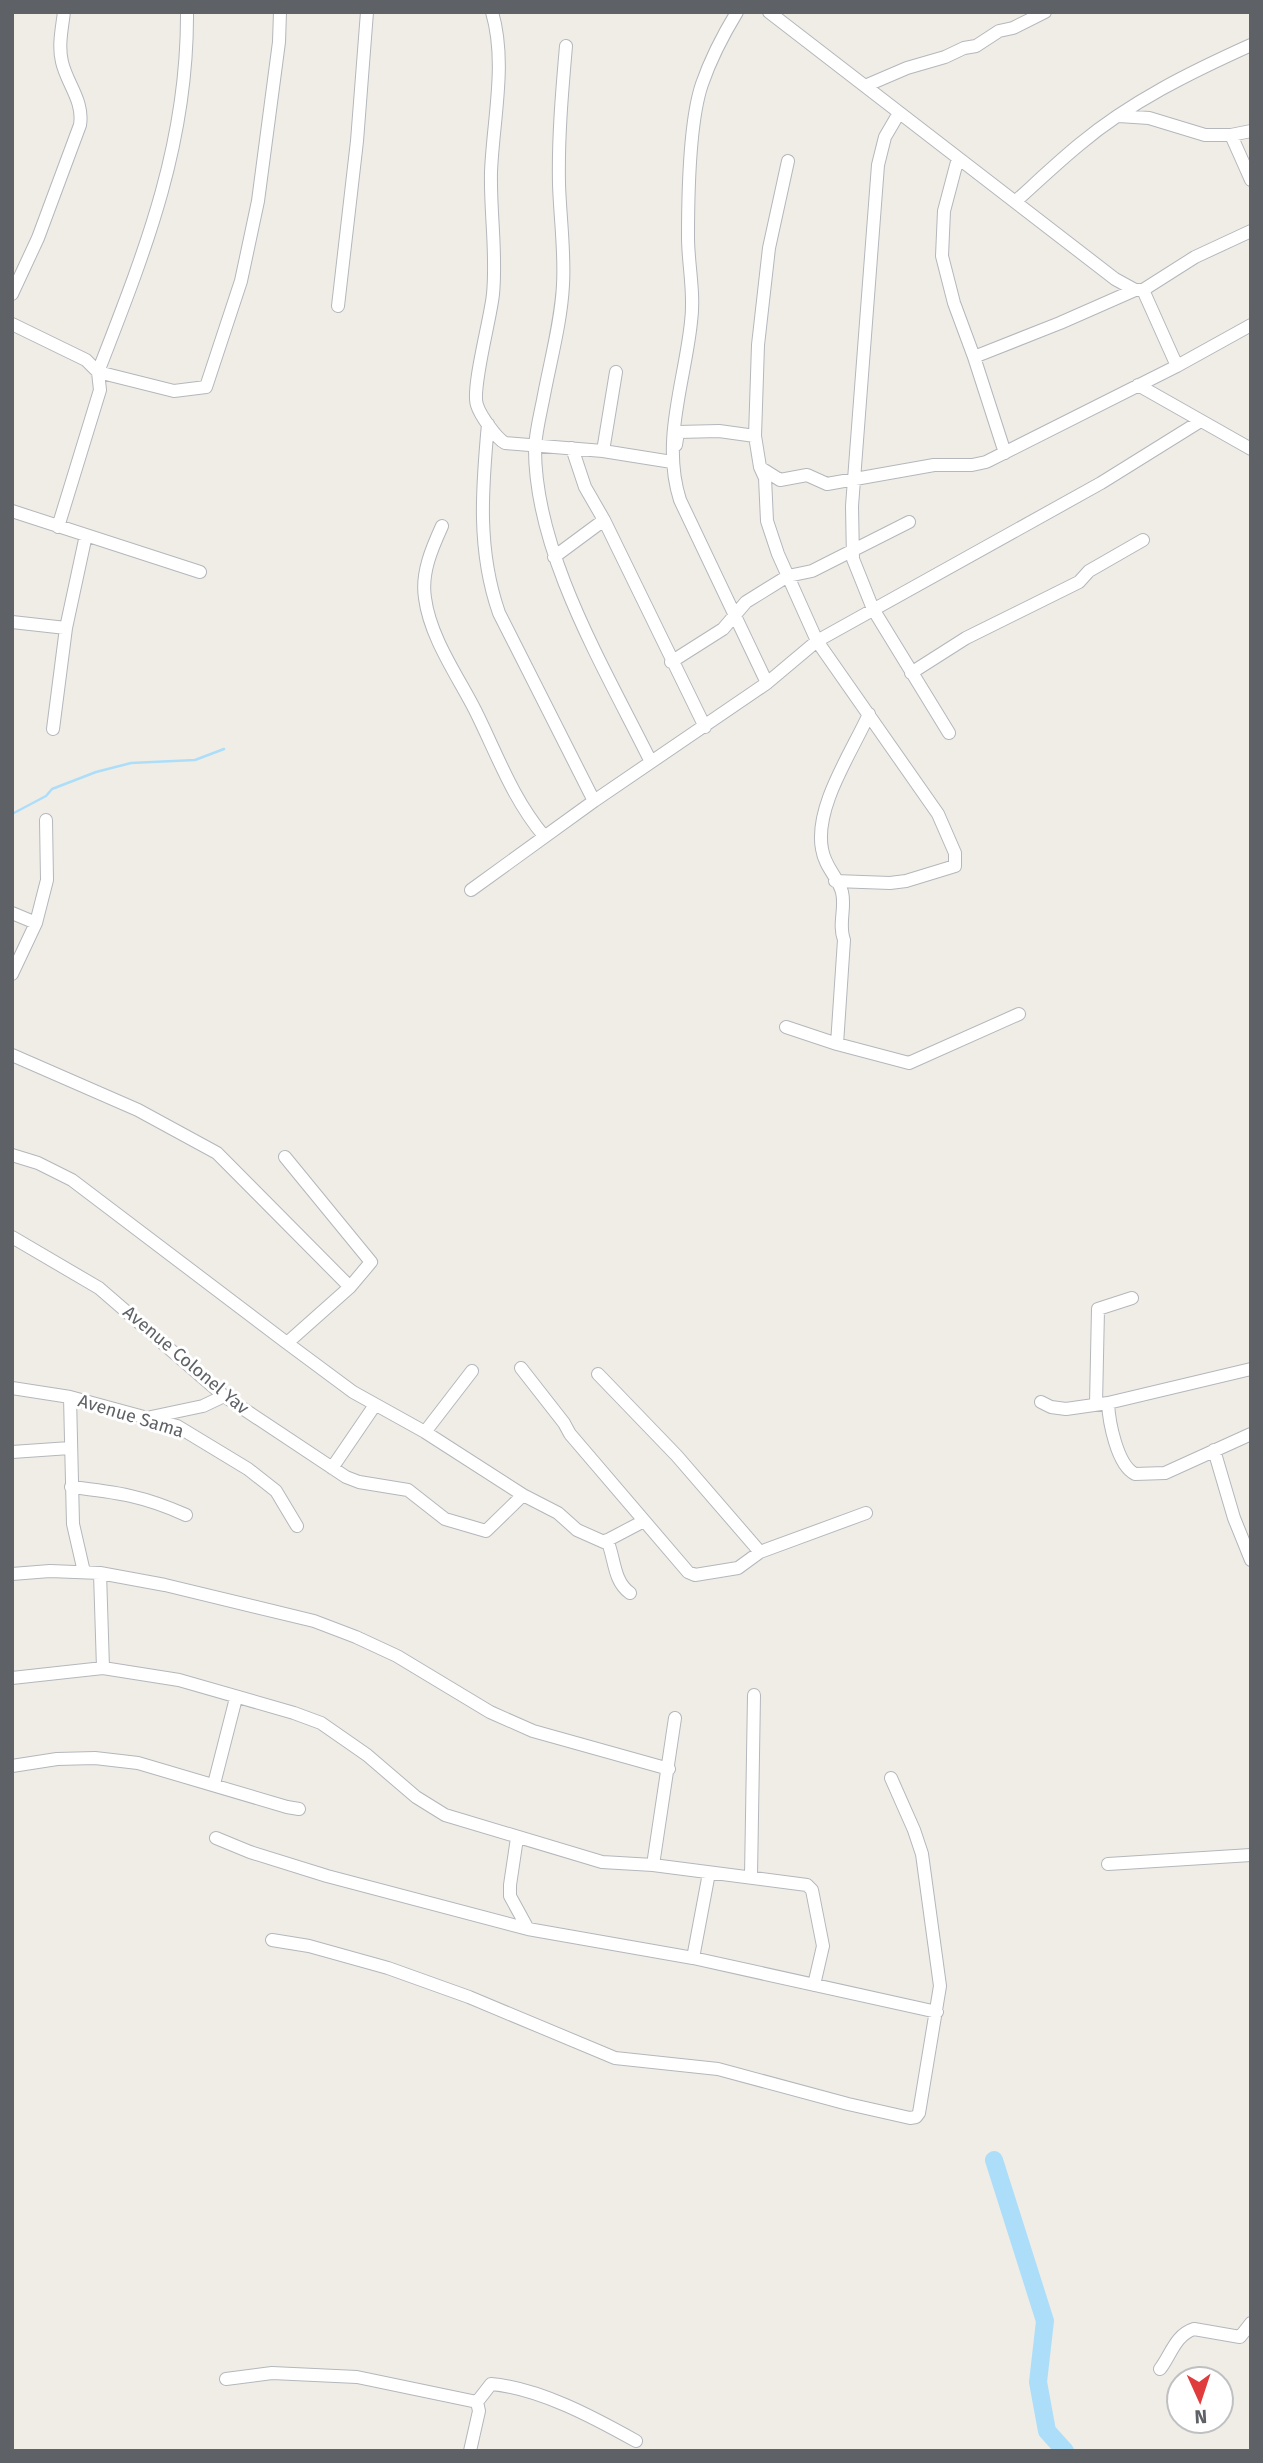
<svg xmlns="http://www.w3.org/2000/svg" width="1263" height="2463" font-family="'Fira Sans',sans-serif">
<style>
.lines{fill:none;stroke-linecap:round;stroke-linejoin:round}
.stream{stroke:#acdefa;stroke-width:2.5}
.river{stroke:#acdefa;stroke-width:18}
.minor-casing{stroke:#b4b7bb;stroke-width:14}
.minor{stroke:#fff;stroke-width:12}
.labels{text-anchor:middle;stroke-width:6;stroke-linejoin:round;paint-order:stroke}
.street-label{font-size:18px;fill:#5e6266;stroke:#fff}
</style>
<rect width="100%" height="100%" fill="#f0ede7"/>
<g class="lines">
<path class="stream" d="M12,814l34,-18 6,-7 44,-17 35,-9 64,-3 29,-11"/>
<path class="river" d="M994,2160l51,161 -7,61 9,49 18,20"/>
<defs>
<path id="minor" d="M187,12c1,132 -42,239 -89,360l76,19 32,-4 35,-106 17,-80 21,-159 1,-30
M492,12c15,51 1,108 -1,160 -1,41 6,81 2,122 -2,23 -22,95 -16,111 3,10 19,33 28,38l98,8 69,11
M737,12c-14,23 -26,46 -35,72 -13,38 -14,111 -14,153 0,28 7,56 3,85 -6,59 -30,119 -11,178l87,183
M769,12l346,267 20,11h8l52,-33 56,-26
M566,46c-4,46 -8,92 -7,138 1,33 6,68 4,101 -2,38 -13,77 -20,115 -3,15 -7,31 -8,47 -1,105 70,222 116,315
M865,86l42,-18 38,-11 19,-9 12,-2 23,-15 14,-3 32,-16
M899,113l-14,24 -7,28 -26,341 1,53 20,50 76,124
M1119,116l30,2 56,17h26l20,-4
M1231,135l20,45
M958,158l-14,53 -2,45 12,47 20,54 31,96
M788,161l-19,87 -11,97 -3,91 5,31 5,11 2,43 11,33 39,87 121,173 17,39v13l-49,15 -16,2 -55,-2
M1016,201c21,-19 42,-39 64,-57 50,-42 111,-72 171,-99
M1143,290l34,76
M12,294l26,-56 42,-113c4,-24 -13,-41 -18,-63 -4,-16 0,-34 2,-50
M338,306l19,-165 10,-129
M12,324l74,36 12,12 2,18 -42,137
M974,357l86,-34 75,-33
M1138,385l113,64
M488,424c-6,65 -11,126 11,189l95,188
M676,445l2,-13 41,-1 36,5
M572,448l13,39 19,33 101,207
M603,451l13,-79
M761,468l19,12 27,-5 20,9 107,-19h38l14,-3 191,-96 74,-41
M12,511l188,61
M442,526c-10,22 -21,47 -17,72 5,39 32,77 50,112 22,44 37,88 69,126
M554,557l50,-37
M12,622l54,6
M671,662l52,-33 23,-27 42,-26 24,-5 97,-49
M911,673l55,-35 113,-56 10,-11 54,-31
M53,729l13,-101 20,-93
M471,890l123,-89 173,-118 50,-42 284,-158 98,-61
M12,913l24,10 -24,51
M36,923l11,-43 -1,-60
M786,1027l51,17 72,19 110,-49
M837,1044l7,-104c-6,-16 2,-32 -2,-48 -4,-15 -17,-24 -20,-43 -8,-42 30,-97 47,-135
M12,1055l126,55 79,43 133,134
M12,1155l26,8 34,17 215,163 63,-56 21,-25 -86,-105
M12,1237l87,51 125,108 122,81 13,5 49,8 37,29 41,12 37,-36
M287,1343l66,49 72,40 98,63 35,18 19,17 27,12 38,-20
M521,1368l43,55 6,11 118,138 7,3 43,-7 22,-16 -83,-96 -79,-82
M12,1388l58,9 107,29 71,43 28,22 21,35
M70,1397l3,127 11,48
M1041,1402l10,5 15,2 42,-6 143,-34
M1108,1403c1,19 9,62 27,71l30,-1 86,-39
M1096,1404l2,-95 34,-11
M151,1417l52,-11 21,-10
M425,1432l47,-61
M1214,1450l20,68 17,42
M12,1452l58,-4
M332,1468l43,-63
M71,1487c45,5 73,9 115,28
M607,1540c8,18 6,41 23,53
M760,1552l106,-39
M100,1573l3,95
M12,1574l38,-3 50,2 65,12 149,36 42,16 41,19 93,56 43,19 136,38
M12,1678l91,-10 76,12 115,33 27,10 46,32 49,42 29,18 157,47 51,3 154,20 5,5 11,56 -9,39
M12,1766l45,-7 38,-1 43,5 149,44 12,2
M214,1784l22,-86
M216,1838l34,14 77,24 201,53 165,29
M517,1838l-7,47v11l18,33
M1108,1864l143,-9
M653,1865l22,-147
M709,1873l-16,85 244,54
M751,1877l3,-182
M272,1940l37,6 79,22 81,29 146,61 103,11 130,35 62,14 6,-1 3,-4 21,-127 -18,-132 -8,-24 -23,-52
M1160,2369c11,-14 15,-34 34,-40l46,8 11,-14
M226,2379l46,-6 85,4 120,25
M470,2451l9,-40 -2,-9 14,-18c48,4 102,33 145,57"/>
</defs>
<use href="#minor" class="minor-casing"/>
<use href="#minor" class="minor"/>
</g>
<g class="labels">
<g class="street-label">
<text transform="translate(186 1360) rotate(40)" y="6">Avenue Colonel Yav</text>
<text transform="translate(131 1416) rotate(17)" y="6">Avenue Sama</text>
</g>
</g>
<rect width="1263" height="2463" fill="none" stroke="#5e6266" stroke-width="28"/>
<g transform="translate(1200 2400) rotate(177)"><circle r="33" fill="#ffffff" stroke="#bfc0c2" stroke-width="2"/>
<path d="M0-5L12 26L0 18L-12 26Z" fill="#e03c3d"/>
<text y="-10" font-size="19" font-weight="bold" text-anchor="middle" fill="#5e6266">N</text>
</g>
</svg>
